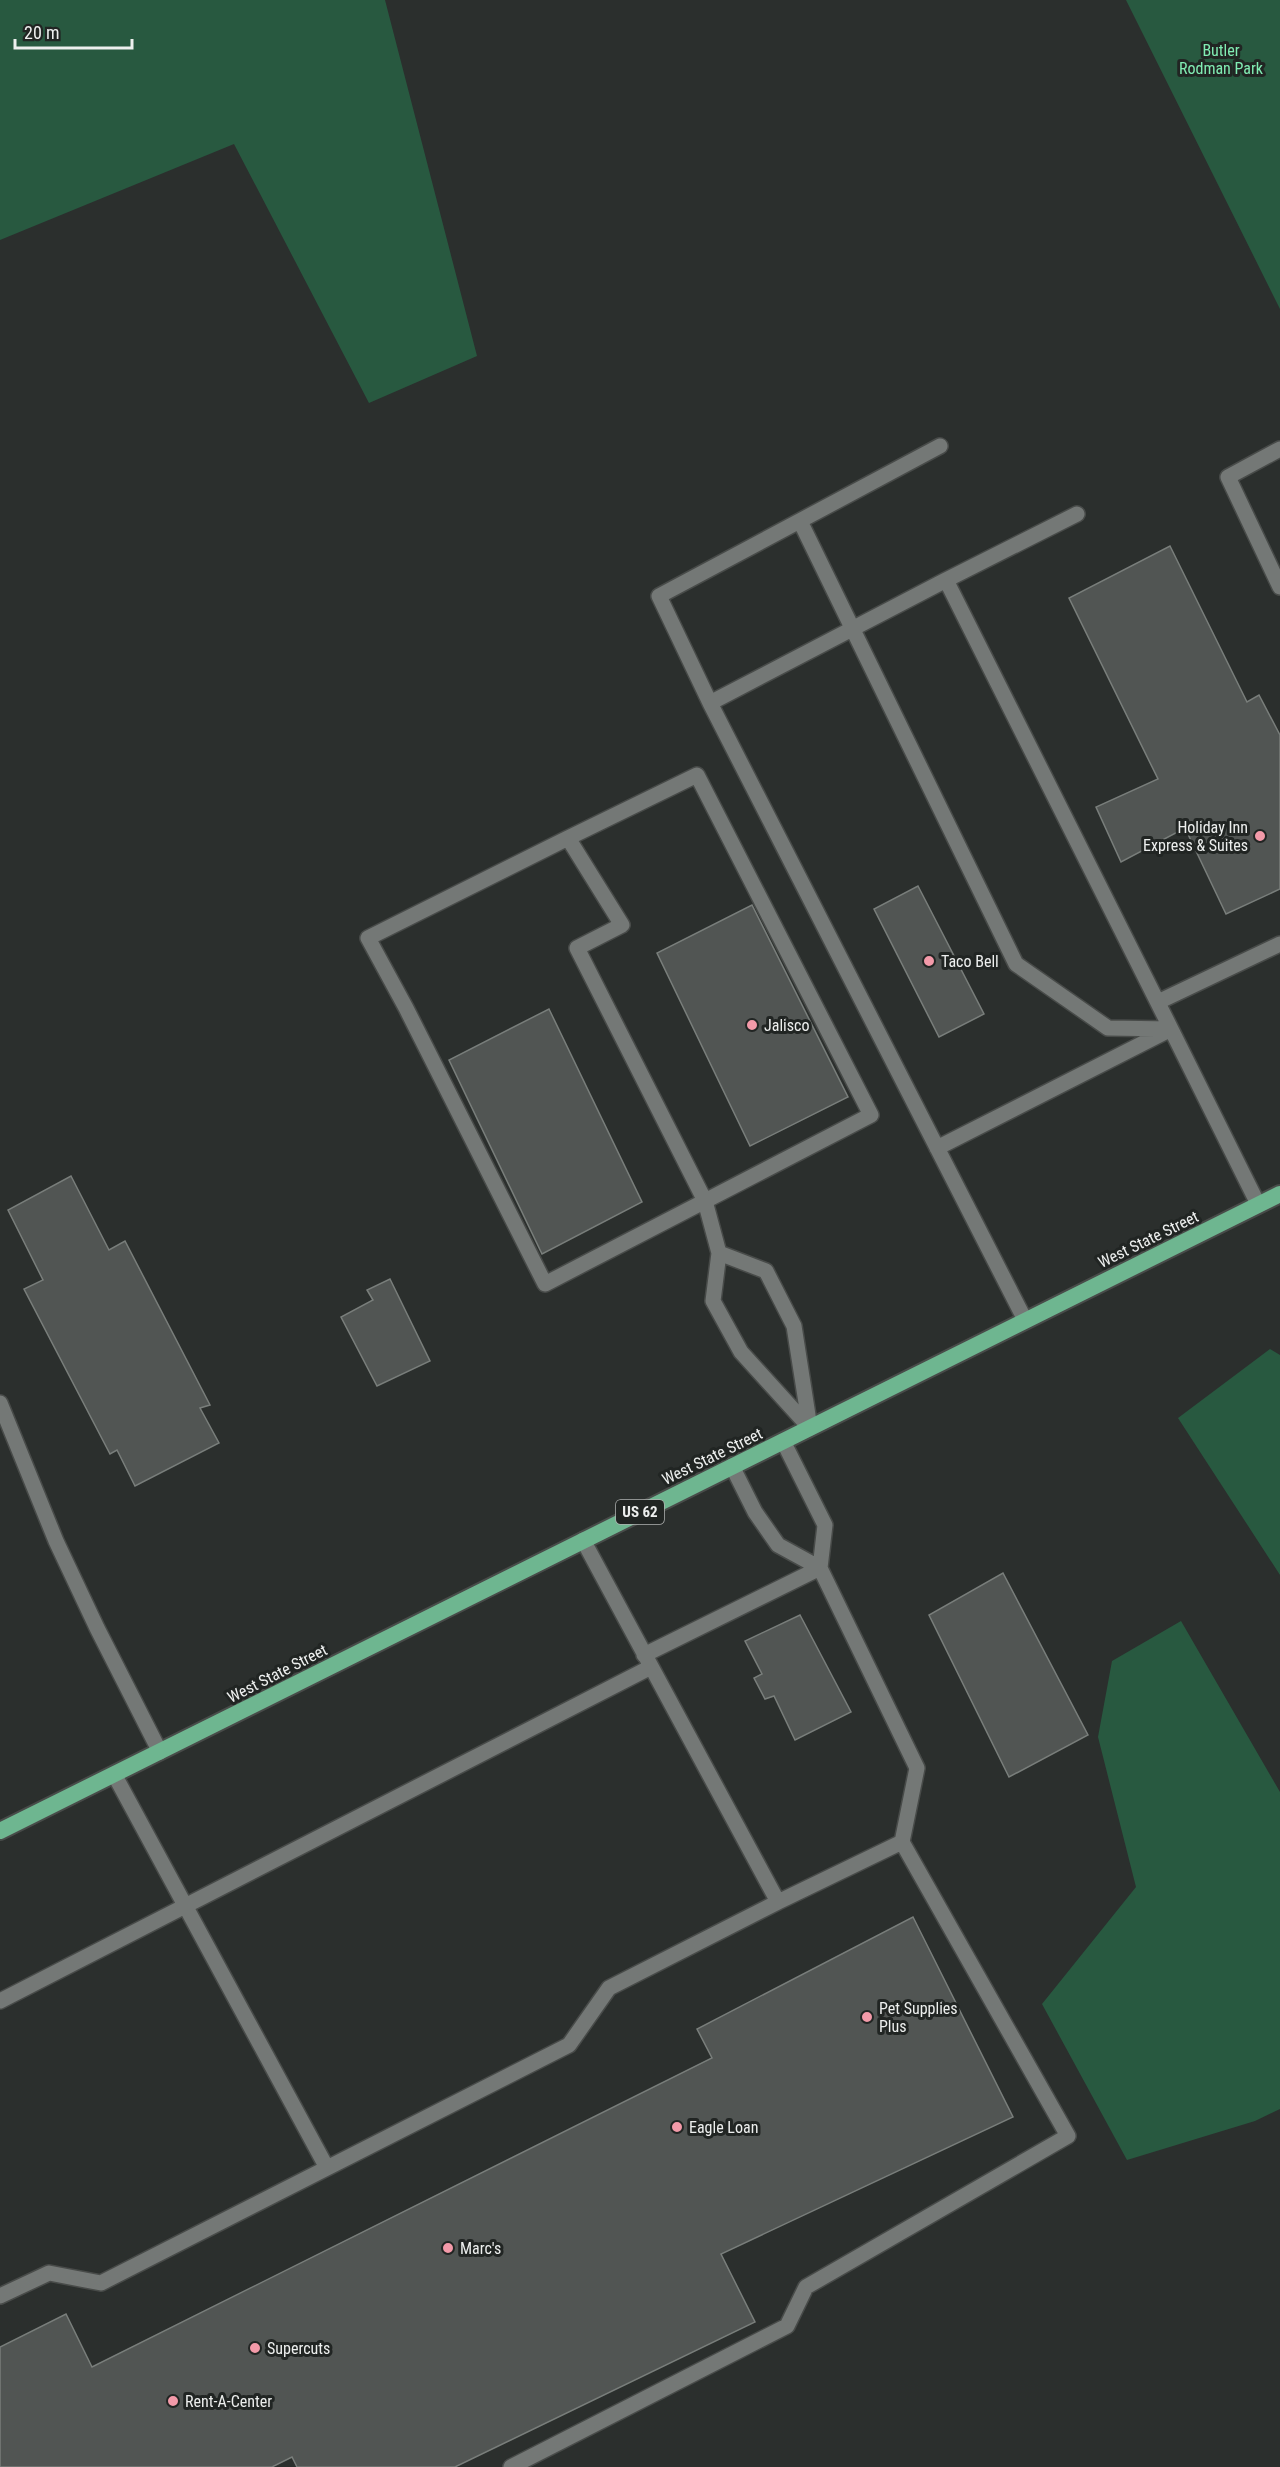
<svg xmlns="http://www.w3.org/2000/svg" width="1280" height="2467" font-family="'Roboto Condensed',sans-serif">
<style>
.green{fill:#285940}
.building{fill:#515553;stroke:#797e7b;stroke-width:1.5}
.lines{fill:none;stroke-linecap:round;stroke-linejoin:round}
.service-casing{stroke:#484b49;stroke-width:18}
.trunk-casing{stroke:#484b49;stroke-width:20}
.service{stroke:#747876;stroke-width:15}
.trunk{stroke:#6eb690;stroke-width:16}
.poi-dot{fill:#f39aa9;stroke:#212523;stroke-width:2}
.labels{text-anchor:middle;stroke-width:6;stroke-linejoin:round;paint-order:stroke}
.shield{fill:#212523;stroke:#b0b2b1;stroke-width:1.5}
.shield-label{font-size:15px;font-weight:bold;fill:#edefee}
.park-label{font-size:16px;fill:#81ecb3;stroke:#212523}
.poi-label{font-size:16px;fill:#edefee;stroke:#212523;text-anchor:start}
.street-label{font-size:16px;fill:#edefee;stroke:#212523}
</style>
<rect width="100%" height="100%" fill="#2b2f2d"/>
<path class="green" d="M0,0h385l92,356 -108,47 -135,-259 -234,96z
M1126,0h154v309z
M1270,1349l10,6v220l-102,-157z
M1181,1621l99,171v317l-25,12 -128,39 -85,-156 94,-117 -38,-150 14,-76z"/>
<path class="building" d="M1170,546l77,156 12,-7 21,40v154l-54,25 -41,-86 -64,34 -25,-55 62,-28 -89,-181z
M918,886l66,128 -45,23 -65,-128z
M752,905l96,192 -98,49 -93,-193z
M549,1009l93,193 -100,52 -93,-194z
M71,1176l38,74 16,-9 85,164 -10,3 19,35 -84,43 -18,-36 -7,4 -86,-165 19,-9 -35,-70z
M390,1279l40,82 -53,25 -36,-69 32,-17 -6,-10z
M1003,1573l85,162 -79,42 -80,-162z
M800,1615l51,97 -56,28 -21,-44 -9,3 -11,-21 8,-4 -17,-33z
M913,1917l100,200 -292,137 34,68 -300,145h-158l-5,-10 -20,10h-272v-120l66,-33 26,53 620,-309 -15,-29z"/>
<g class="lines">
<defs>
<path id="service" d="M940,446l-281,150 51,107 315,617
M1280,449l-52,28 52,110
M800,521l216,443 92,64 63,1 87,175
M710,703l236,-123
M568,838l-200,100 38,70 139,276 326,-169 -174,-340 -129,63 54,87 -45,23 128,253 14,52
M1158,1002l122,-58
M937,1148l234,-119 -225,-449 131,-66
M719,1253l47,18 28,55 16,102 -69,-76 -28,-51z
M0,1403l56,138 41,87 63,124
M732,1466l23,46 23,33 42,23 5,-43 -42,-84
M644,1655l176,-87 97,200 -15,74
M114,1774l213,394
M0,2001l651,-334
M0,2296l49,-23 52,10 468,-238 40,-57 169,-86
M511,2467l276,-141 19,-39 262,-151 -166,-294 -124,60 -195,-362"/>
<path id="trunk" d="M0,1831l1280,-637"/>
</defs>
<use href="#service" class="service-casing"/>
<use href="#trunk" class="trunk-casing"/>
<use href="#service" class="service"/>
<use href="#trunk" class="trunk"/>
</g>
<g class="poi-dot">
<circle cx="1260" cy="836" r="6"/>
<circle cx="929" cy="961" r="6"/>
<circle cx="752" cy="1025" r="6"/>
<circle cx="867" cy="2017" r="6"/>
<circle cx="677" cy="2127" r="6"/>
<circle cx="448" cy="2248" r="6"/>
<circle cx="255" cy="2348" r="6"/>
<circle cx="173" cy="2401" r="6"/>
</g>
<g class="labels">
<rect class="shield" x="616" y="1500" width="48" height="24" rx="4.5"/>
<g class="shield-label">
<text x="640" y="1517">US 62</text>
</g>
<g class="park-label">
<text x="1221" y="56">Butler<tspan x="1221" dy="18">Rodman Park</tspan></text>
</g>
<g class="poi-label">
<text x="1248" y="833" text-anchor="end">Holiday Inn<tspan x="1248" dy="18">Express &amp; Suites</tspan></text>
<text x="941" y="967">Taco Bell</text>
<text x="764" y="1031">Jalisco</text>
<text x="879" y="2014">Pet Supplies<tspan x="879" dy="18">Plus</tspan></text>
<text x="689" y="2133">Eagle Loan</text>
<text x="460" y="2254">Marc's</text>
<text x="267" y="2354">Supercuts</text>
<text x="185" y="2407">Rent-A-Center</text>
</g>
<g class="street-label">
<text transform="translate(1148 1239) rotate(-26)" y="6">West State Street</text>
<text transform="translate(712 1456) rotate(-26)" y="6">West State Street</text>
<text transform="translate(277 1673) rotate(-27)" y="6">West State Street</text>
</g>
</g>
<path d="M15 39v9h117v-9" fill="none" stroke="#edefee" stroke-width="3"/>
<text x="24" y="39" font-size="18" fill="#edefee" stroke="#212523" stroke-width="4.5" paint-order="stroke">20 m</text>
</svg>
